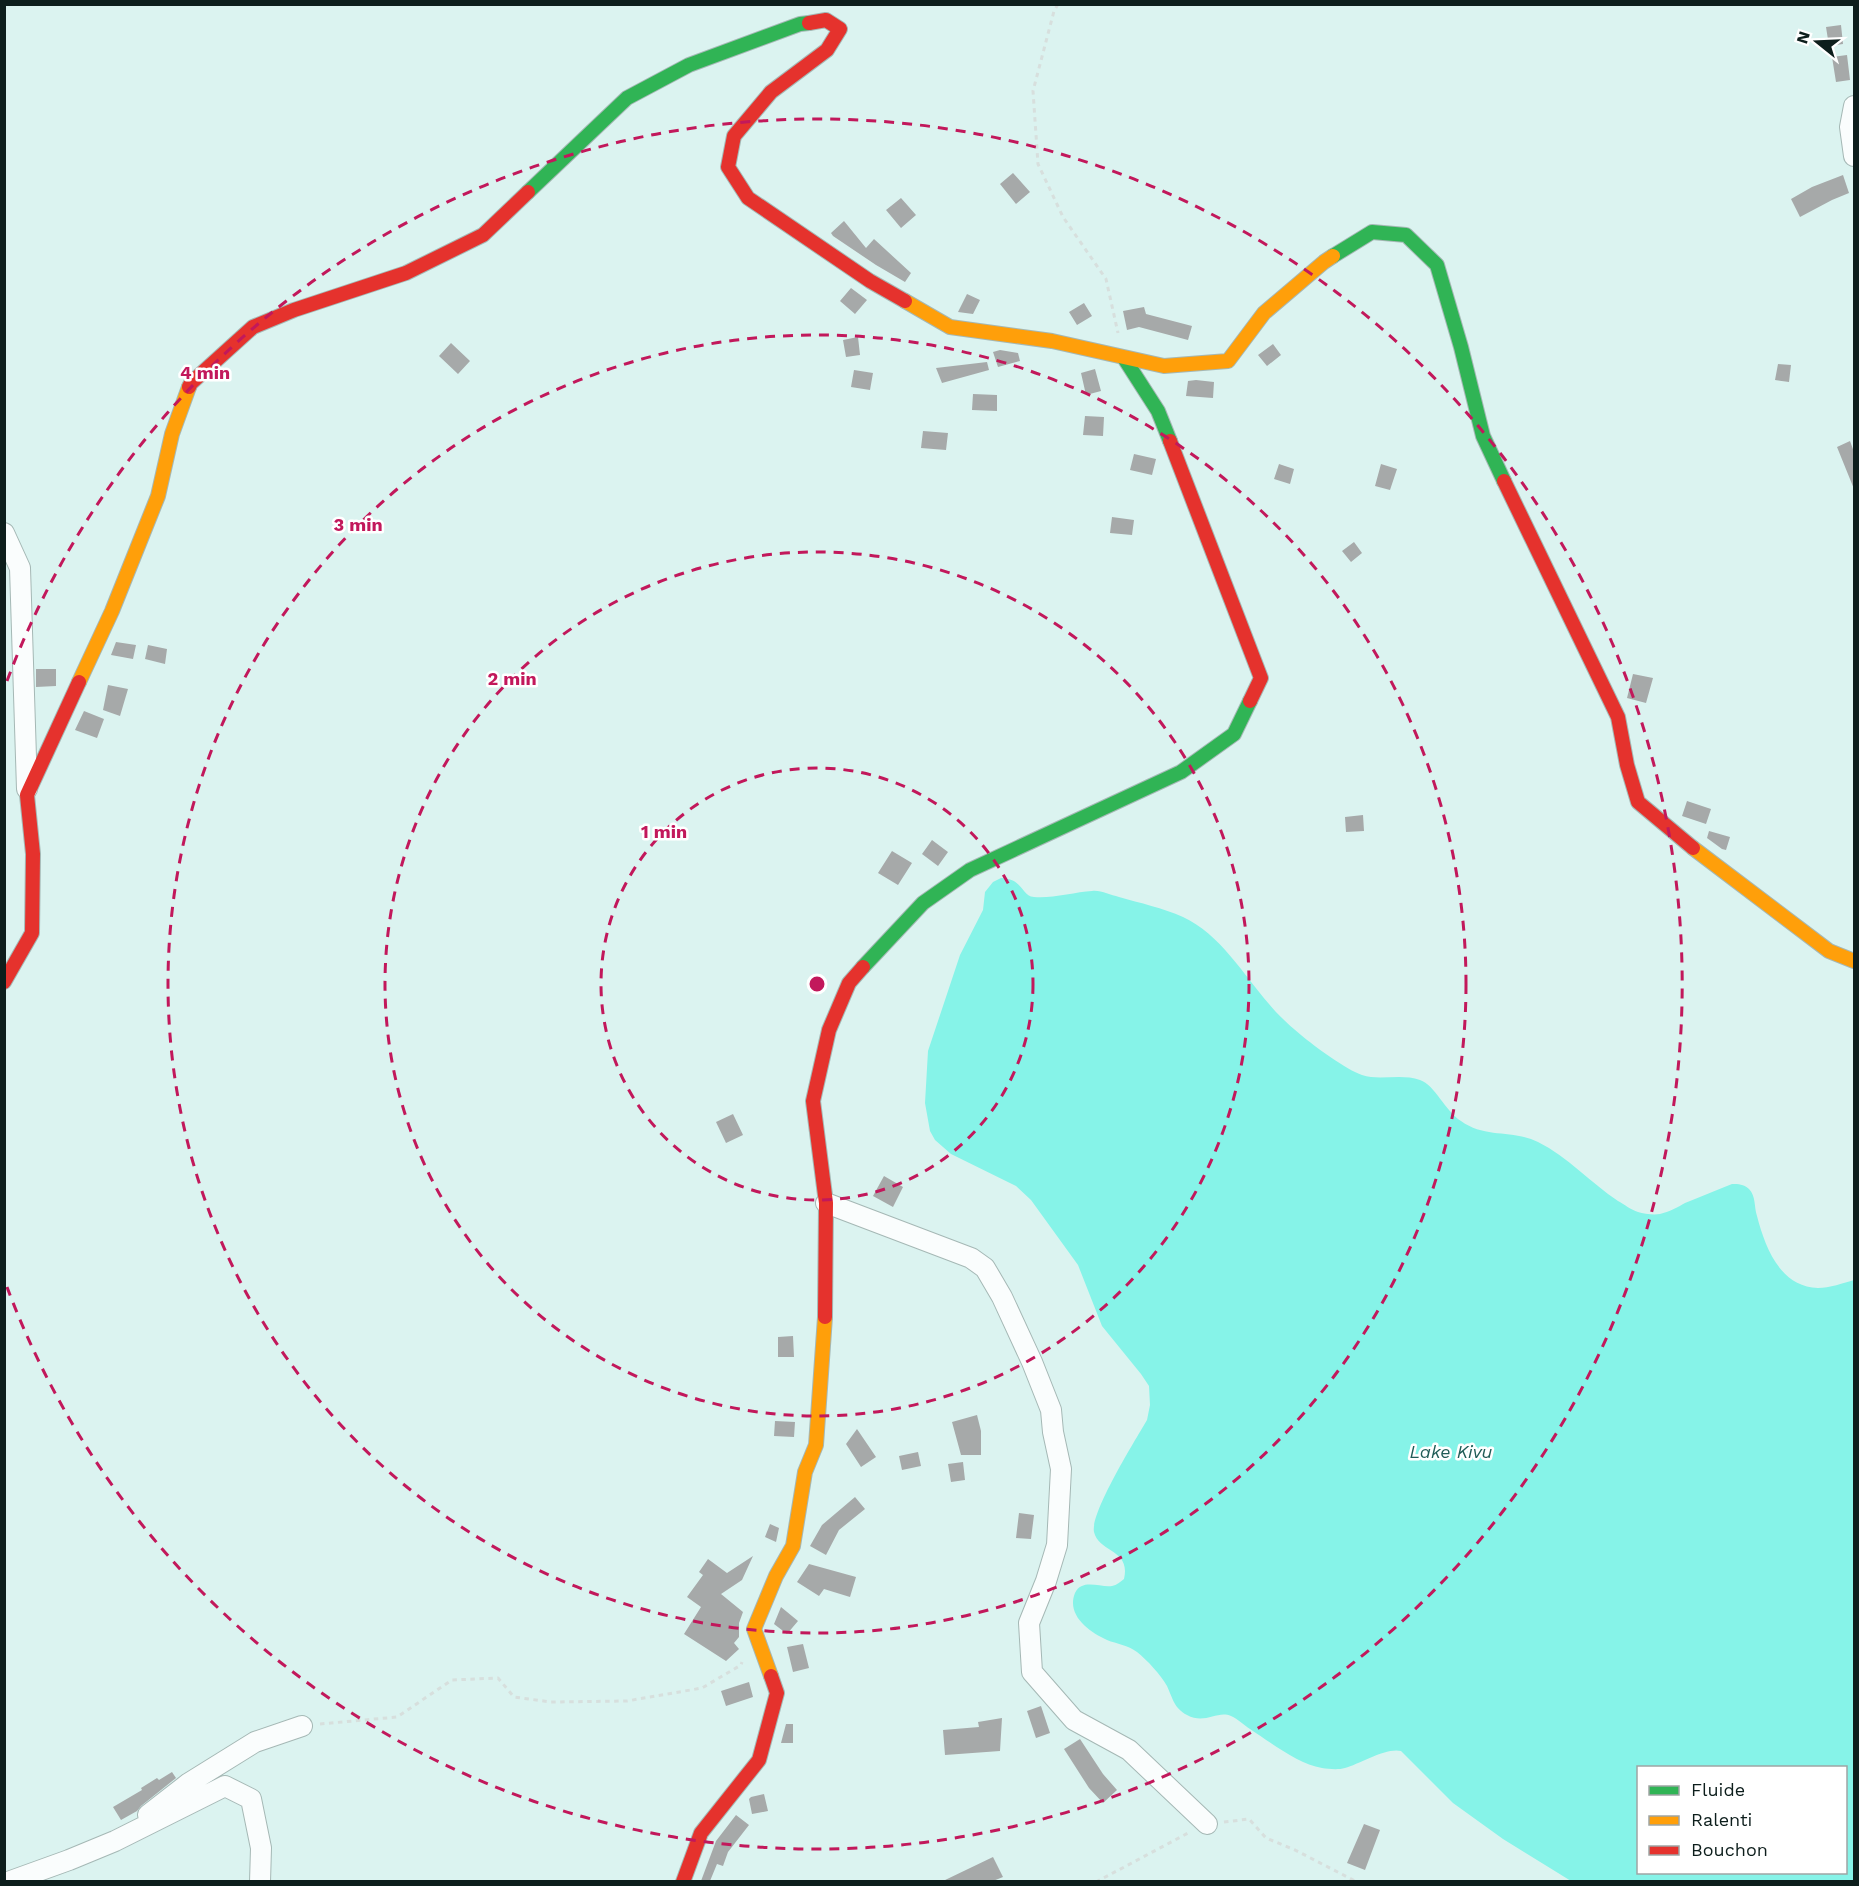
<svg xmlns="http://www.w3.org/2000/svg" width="1859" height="1886" font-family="'Work Sans',sans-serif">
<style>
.water{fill:#86f3e8;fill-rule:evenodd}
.building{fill:#a6a9a9}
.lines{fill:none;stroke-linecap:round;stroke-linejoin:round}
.street-casing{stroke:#a5b8b5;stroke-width:22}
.fast-casing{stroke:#a5b8b5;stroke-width:16}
.slow-casing{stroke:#a5b8b5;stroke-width:16}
.jam-casing{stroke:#a5b8b5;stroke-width:16}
.path{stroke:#d7dfdd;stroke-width:3;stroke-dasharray:4.5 4.5;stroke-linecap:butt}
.street{stroke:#fafdfd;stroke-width:20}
.fast{stroke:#30b455;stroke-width:14}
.slow{stroke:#ff9f0a;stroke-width:14}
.jam{stroke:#e5322d;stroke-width:14}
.ring{fill:none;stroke:#c2185b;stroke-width:3;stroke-dasharray:10 8}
.labels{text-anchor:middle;stroke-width:5;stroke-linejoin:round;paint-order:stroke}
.water-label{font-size:18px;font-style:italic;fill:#205c57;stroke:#fff}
.centre{fill:#c2185b;stroke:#fff;stroke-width:3}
.ring-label{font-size:18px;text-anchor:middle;font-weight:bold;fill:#c2185b;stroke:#fff;stroke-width:5;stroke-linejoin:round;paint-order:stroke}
</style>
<rect width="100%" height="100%" fill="#dbf3f0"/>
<path class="water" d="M1001,878c23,1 20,18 33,19 16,2 41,-5 58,-6 9,-1 18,4 27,6 21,6 44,11 64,20 37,17 60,57 86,87 9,11 21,22 32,31 13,11 46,35 61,40 18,6 39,-2 58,5 15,5 25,31 41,41 25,18 51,8 77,21 30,15 53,41 80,59 6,3 13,9 20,11 6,2 16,3 22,2 9,-2 18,-7 25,-11 16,-6 31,-13 47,-19 7,0 11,0 17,5 7,7 5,18 8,27 8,31 23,71 61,72 11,0 26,-5 36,-8v601h-283l-68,-42 -50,-36 -52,-52c-14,-4 -42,13 -56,17 -7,2 -16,1 -23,0 -24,-4 -52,-26 -72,-39 -6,-4 -12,-10 -19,-13 -14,-6 -26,9 -44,-1 -13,-7 -14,-16 -20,-29 -6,-11 -20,-26 -30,-34 -9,-7 -20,-8 -30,-12 -18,-8 -41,-25 -32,-47 7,-15 26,-5 37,-7 5,-1 8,-4 12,-7 7,-30 -25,-26 -30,-47 -4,-19 42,-93 53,-112l3,-15 -1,-19 -8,-12 -39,-48 -24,-61 -47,-65 -15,-14 -65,-32 -16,-14 -5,-9 -5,-28 3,-52 32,-96 23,-45 2,-18 8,-10zM1638,1768h208v104h-208z"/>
<path class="building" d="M1841,25l2,19 -14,2 -3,-19z
M1847,55l3,25 -14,2 -4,-25z
M1013,173l17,19 -14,12 -16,-20z
M1843,175l6,18 -17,7 -32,17 -9,-18 21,-12z
M901,198l15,17 -15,13 -15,-18z
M844,221l22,27 8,-9 37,34 -6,9 -29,-17 -43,-29 -2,-3z
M851,288l16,12 -12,14 -15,-13z
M967,294l13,6 -7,14 -15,-2z
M1084,303l8,13 -15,9 -8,-13z
M1144,307l2,7 46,12 -4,14 -49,-13 -12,3 -4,-19z
M858,337l2,18 -14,2 -3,-17z
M451,343l19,18 -12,13 -19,-18z
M1273,344l8,11 -14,11 -9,-11z
M1000,350l18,3 2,8 -22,6 -5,-15z
M987,362l2,8 -47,13 -6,-15z
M1778,364l13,1 -2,17 -14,-2z
M1095,369l6,22 -15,4 -5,-22z
M854,370l19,3 -3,17 -19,-3z
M1196,380l18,2 -1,16 -27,-2 2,-15z
M973,394l24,1v16l-25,-1z
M1085,416l19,1 -1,19 -20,-1z
M923,431l25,2 -2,17 -25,-2z
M1850,441l4,11v37l-17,-42z
M1134,454l22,5 -4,16 -22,-5z
M1279,464l15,5 -4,15 -16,-5z
M1381,464l16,5 -7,21 -15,-4z
M1112,517l22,3 -2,15 -22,-2z
M1354,542l8,11 -11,9 -9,-11z
M116,642l20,3 -3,14 -22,-4z
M148,645l19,4 -2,15 -20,-5z
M36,669h20v17l-20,1z
M1633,674l20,4 -7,25 -19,-5z
M108,685l20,4 -8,27 -17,-6z
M84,711l20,8 -7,19 -22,-8z
M1687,801l24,8 -5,15 -24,-8z
M1363,815l1,16 -18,1 -1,-15z
M1709,831l21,6 -4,13 -4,-1 -15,-11z
M932,840l16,12 -10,14 -16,-12z
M892,851l20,12 -14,22 -20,-12z
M733,1114l10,21 -17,8 -10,-21z
M884,1176l19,11 -10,20 -20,-11z
M793,1336l1,21h-16v-20z
M977,1415l4,16v24h-20l-9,-33z
M775,1421l20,1 -1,15 -20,-1z
M857,1429l19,28 -15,10 -15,-23z
M918,1452l3,14 -19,4 -3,-14z
M963,1462l2,18 -14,2 -3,-18z
M855,1497l10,12 -26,21 -13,25 -16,-9 12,-21z
M1019,1513l15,2 -3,24 -15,-1z
M770,1524l9,4 -3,14 -11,-5z
M753,1556l-11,24 -21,14 22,18 -4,11v14l-5,6 5,6 -13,12 -42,-27 17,-27 -14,-10 16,-22 -4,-3 9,-13 19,14z
M809,1564l47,13 -6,20 -26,-8 -5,7 -22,-14z
M781,1607l17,14 -11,13 -13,-10z
M803,1644l6,24 -16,4 -6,-25z
M749,1682l4,15 -27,9 -5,-15z
M1041,1706l9,27 -14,5 -9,-27z
M1002,1718l-2,33 -55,4 -2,-25 36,-3 -1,-5z
M786,1724h7v19h-12z
M1080,1739l23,35 14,16 -14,13 -14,-15 -25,-39z
M172,1772l4,6 -35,28 -4,5 -16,9 -8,-13 29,-17 -1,-2 16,-10 2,2z
M764,1794l4,17 -16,3 -3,-15 2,-2z
M736,1815l13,10 -21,27 -5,14 -6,-2 -7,17h-9l15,-40z
M1364,1824l16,6 -15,40 -18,-7z
M993,1857l10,20 -10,4h-50z"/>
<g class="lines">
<defs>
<path id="street" d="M1854,106l-4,21 4,29
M4,533l16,35 7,221
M826,1203l145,55 14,10 17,29 30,65 19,48 2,22 8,37 -4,76 -11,36 -17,42 3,49 42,48 55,30 78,74
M148,1815l41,-32 66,-41 47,-16
M8,1882l61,-22 46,-19 110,-55 26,13 10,49 -1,34"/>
<path id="fast" d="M528,192l99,-94 62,-33 111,-41 9,-1
M1333,256l39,-24 34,3 31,30 24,82 22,89 21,45
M1124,358l34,53 12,30
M863,967l60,-64 47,-33 211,-98 53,-38 16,-33"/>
<path id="slow" d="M905,301l45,26 102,14 112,25 64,-5 36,-48 60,-51 9,-6
M79,682l33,-71 46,-115 14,-62 17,-47
M1693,848l136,103 25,10
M771,1676l-17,-47 22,-53 17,-30 12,-74 11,-27 9,-128"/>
<path id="jam" d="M809,23l17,-3 14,9 -13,21 -56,42 -37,44 -6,31 20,31 122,83 35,20
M189,387l2,-4 62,-56 41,-17 112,-37 77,-38 45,-43
M1170,441l91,237 -11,23
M1504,481l114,236 9,48 11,37 55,46
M4,982l28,-49 1,-79 -6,-59 52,-113
M825,1317l1,-114 -13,-102 16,-71 20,-47 14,-16
M683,1882l18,-49 58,-73 18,-67 -6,-17"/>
</defs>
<use href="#street" class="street-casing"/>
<use href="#fast" class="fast-casing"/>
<use href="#slow" class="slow-casing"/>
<use href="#jam" class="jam-casing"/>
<path class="path" d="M1058,4l-4,7 -21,80 5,73 25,53 43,62 12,54
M320,1724l77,-7 55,-37 46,-2 16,19 37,5 76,-1 75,-13 39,-23 1,-3
M1224,1822l25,-3 17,19 29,12 62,32
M1096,1882l94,-50"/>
<use href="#street" class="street"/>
<use href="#fast" class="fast"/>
<use href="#slow" class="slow"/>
<use href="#jam" class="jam"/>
</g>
<g class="ring">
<circle cx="817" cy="984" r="216"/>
<circle cx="817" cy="984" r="432"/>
<circle cx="817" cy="984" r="649"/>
<path d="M7 681A865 865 0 1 1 7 1287"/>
</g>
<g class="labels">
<g class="water-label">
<text x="1451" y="1458">Lake Kivu</text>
</g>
</g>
<circle cx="817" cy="984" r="9" class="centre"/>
<g class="ring-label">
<text x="205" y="379">4 min</text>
<text x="358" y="531">3 min</text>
<text x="512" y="685">2 min</text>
<text x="664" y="838">1 min</text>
</g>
<rect width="1859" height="1886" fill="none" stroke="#0d1e1c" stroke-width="12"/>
<rect x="1637" y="1766" width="210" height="108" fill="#ffffff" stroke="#9ea5a4" stroke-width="1.5"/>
<rect x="1649" y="1786" width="30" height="9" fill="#30b455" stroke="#9ea5a4" stroke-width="1.5"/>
<text x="1691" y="1796" font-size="18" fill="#0d1e1c">Fluide</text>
<rect x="1649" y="1816" width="30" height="9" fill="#ff9f0a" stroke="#9ea5a4" stroke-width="1.5"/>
<text x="1691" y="1826" font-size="18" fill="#0d1e1c">Ralenti</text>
<rect x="1649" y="1846" width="30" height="9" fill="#e5322d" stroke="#9ea5a4" stroke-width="1.5"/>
<text x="1691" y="1856" font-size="18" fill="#0d1e1c">Bouchon</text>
<g transform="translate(1817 42) rotate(288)" stroke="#ffffff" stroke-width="4.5" paint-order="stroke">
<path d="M0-4.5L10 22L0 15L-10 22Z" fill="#0d1e1c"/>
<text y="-9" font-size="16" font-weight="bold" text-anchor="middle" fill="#0d1e1c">N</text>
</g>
</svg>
